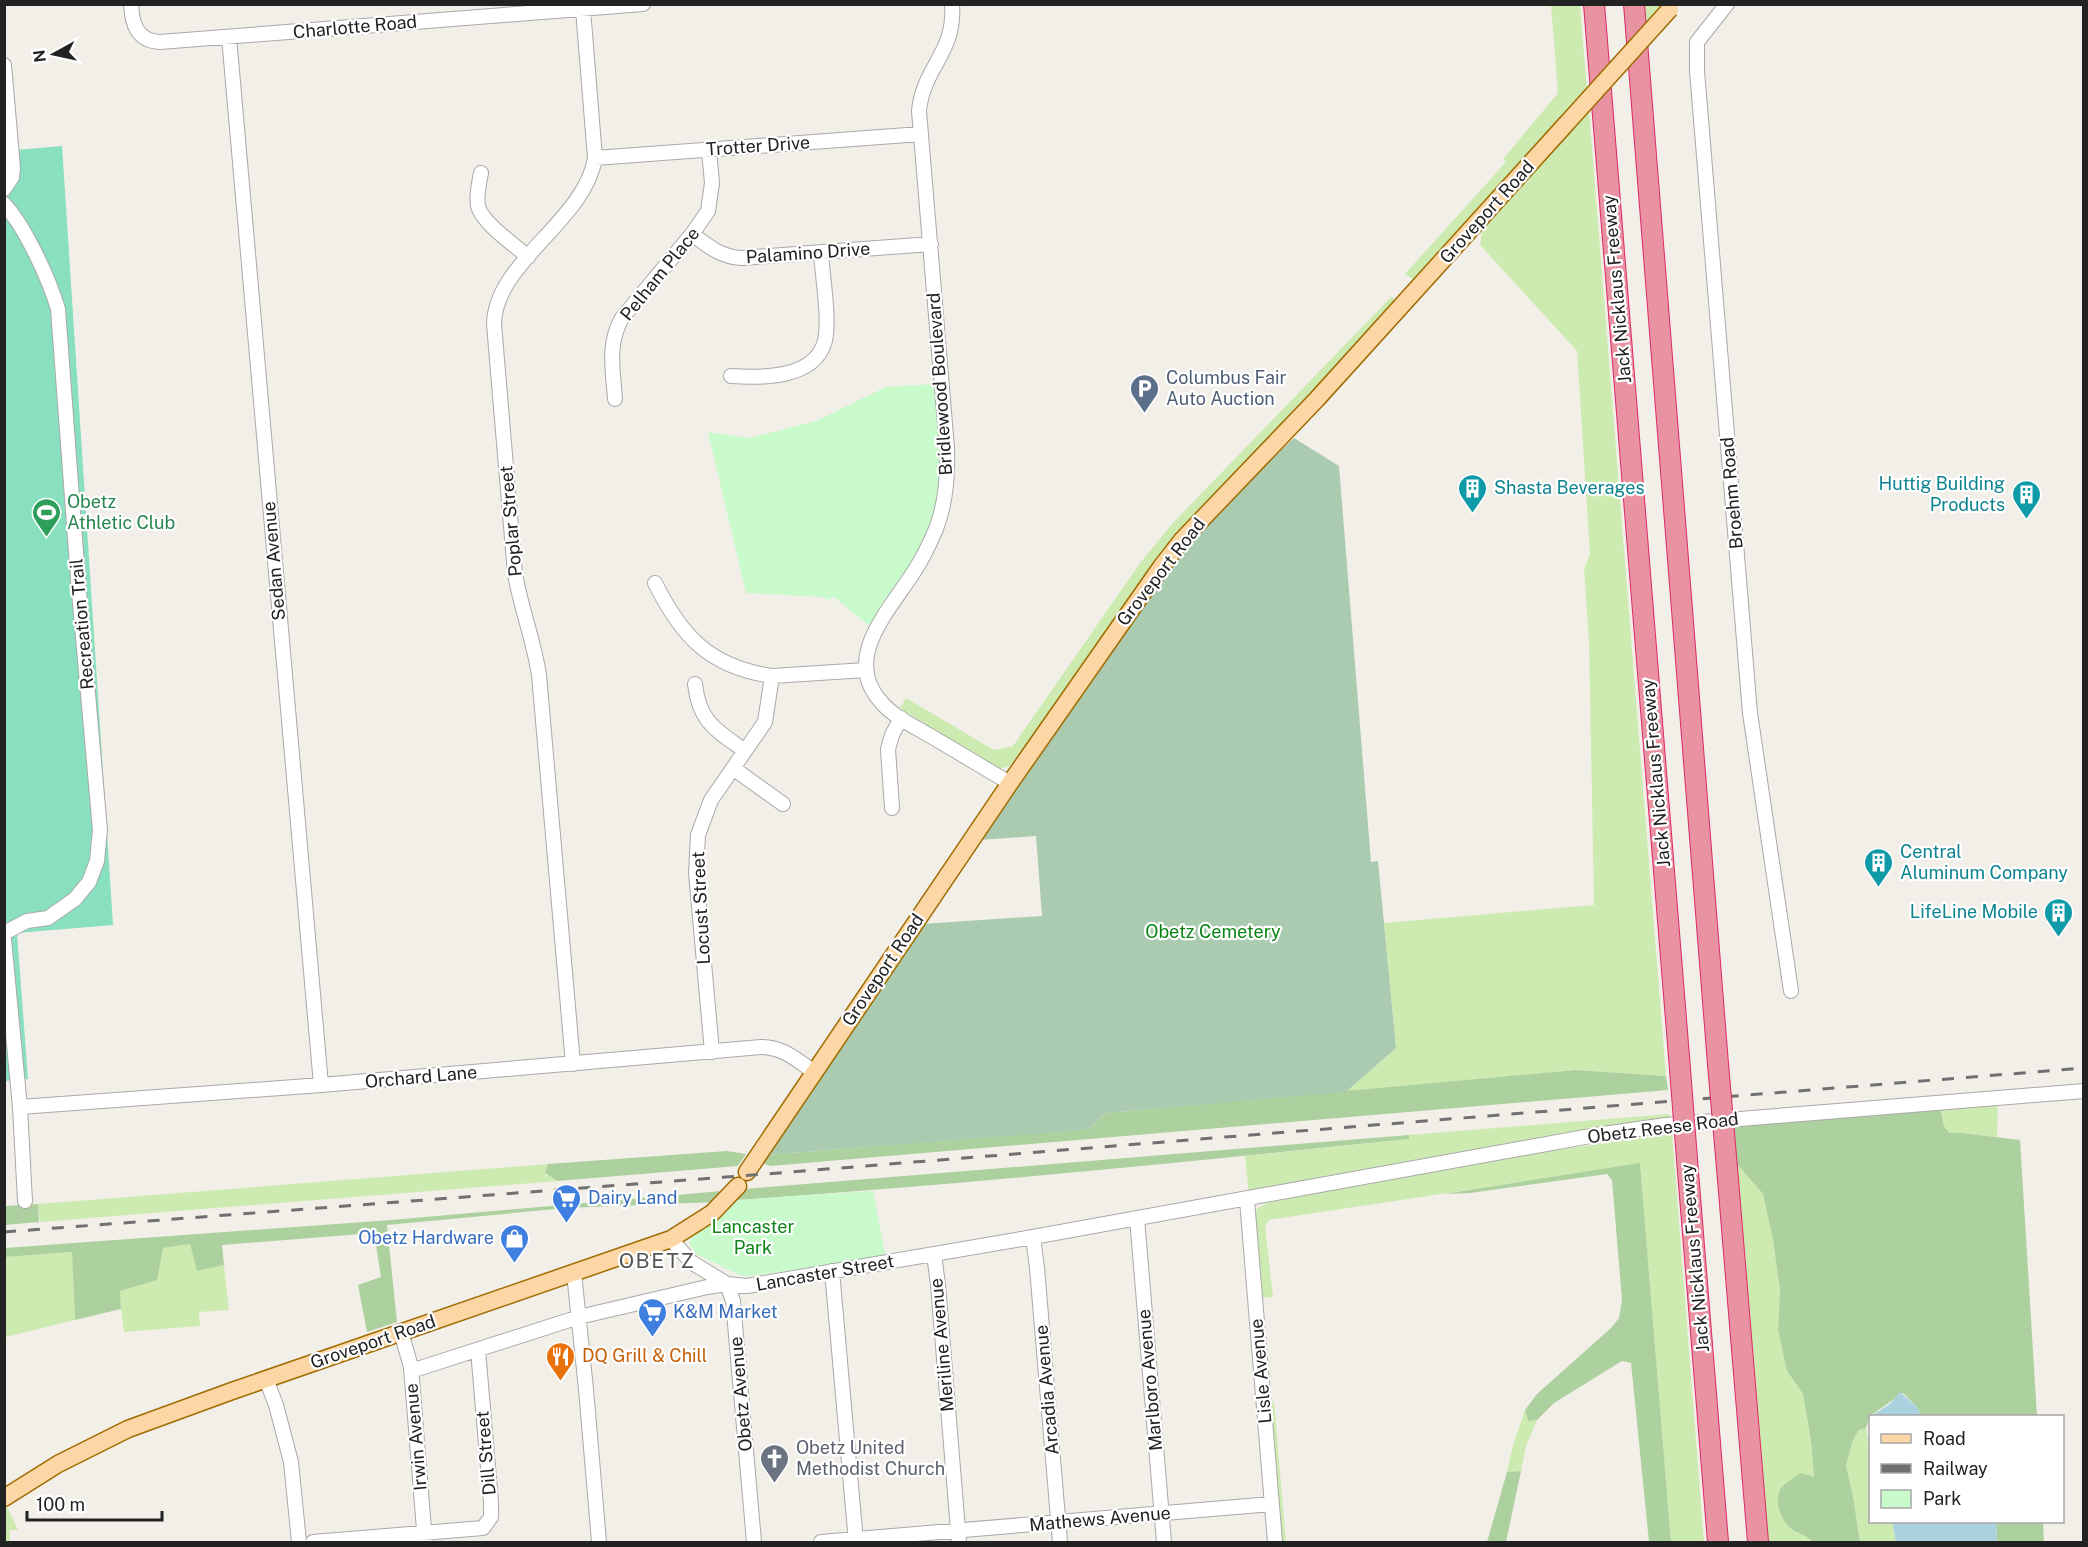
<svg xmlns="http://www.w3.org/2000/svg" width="2088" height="1547" font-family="'Public Sans',sans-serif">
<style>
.grass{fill:#cdebb0}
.forest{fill:#add19e}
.cemetery{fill:#aacbaf}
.park{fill:#c8facc}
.pitch{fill:#88e0be}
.water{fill:#aad3df}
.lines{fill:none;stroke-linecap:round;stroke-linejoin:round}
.minor-casing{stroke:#a9a9a9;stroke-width:16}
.major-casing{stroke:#a06b00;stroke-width:19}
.highway-casing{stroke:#dc2a67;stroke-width:22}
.minor{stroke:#fff;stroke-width:14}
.major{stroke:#fcd6a4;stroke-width:16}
.highway{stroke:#e892a2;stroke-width:20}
.rail{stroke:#707070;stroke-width:3;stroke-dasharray:12 12;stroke-linecap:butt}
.major-bridge-casing{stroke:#a06b00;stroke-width:19;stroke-linecap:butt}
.highway-bridge-casing{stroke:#dc2a67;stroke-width:22;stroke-linecap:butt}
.major-bridge{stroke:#fcd6a4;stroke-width:16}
.highway-bridge{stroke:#e892a2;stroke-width:20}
.labels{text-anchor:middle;stroke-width:4.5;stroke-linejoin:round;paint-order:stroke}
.street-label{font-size:18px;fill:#222;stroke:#fff}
.service-label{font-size:18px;fill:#4e5e75;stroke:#fff;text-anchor:start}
.culture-label{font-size:18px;fill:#0d838f;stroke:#fff;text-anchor:end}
.leisure-label{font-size:18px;fill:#27864d;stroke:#fff;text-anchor:start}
.park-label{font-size:18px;fill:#0c8416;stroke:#fff}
.shop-label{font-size:18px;fill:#366cbe;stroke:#fff;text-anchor:start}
.food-label{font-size:18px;fill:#c56008;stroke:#fff;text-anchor:start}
.worship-label{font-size:18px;fill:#5b616d;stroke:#fff;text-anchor:start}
.quarter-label{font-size:21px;letter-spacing:1.5px;fill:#555;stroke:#fff}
</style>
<rect width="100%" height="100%" fill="#f2efe9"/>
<path class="grass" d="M1551,5h29l7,85 -168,188 -6,1 -8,-5 101,-112 -3,-3 55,-66z
M1644,5h20l-18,19z
M1589,110l77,966 -90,-6 -230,22 50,-44 -12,-125 210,-18 -5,-263 -5,-73 6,-15 -13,-203 -97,-106 2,-14z
M1392,296l2,4 -2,7 -254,281 -128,178 -12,3 -98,-61 6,-10 88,52 19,-4 127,-183 32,-39z
M1998,1103l-1,34 -35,-4 -13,1 -5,-8 -4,-19z
M1669,1114l1,4 -421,77 -4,-39 164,-17v-4z
M1672,1133l32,409h-33l-31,-378 -371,56 -4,6 8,71 -15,1 -4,-80 3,-9 11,-7 268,-49z
M548,1164l-3,10 12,7 -517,41 -2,-18z
M1737,1164l26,30 10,45 7,53 -2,38 9,41 16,23 8,47 3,37 -19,54 14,5 4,5h-45z
M190,1244l7,26 27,-5 5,45 -30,2 1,14 -76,6 -5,-41 38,-11 5,-32z
M72,1252l3,68 -70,17v-80z
M1274,1401l12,141h-8l-11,-140z
M1525,1410l3,11 9,-1 -11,26 -5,25 -14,1 6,-27z
M1866,1428l4,25v69h22l4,20h-36l-7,-46 -7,-30 7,-26 6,-10z
M6,1504l12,26h-8v12h-5l-1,-36z"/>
<path class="forest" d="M1576,1070l90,6 2,14 -898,76 -10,-4 5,-7 324,-26 16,-16z
M1940,1107l4,19 5,7h13l58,7 17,276h-116l-4,-9 -14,-14 -33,23 -4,12 -7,2 -6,10 -7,26 7,30 7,46h-47c-5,-7 -13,-7 -20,-12 -11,-8 -20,-28 -12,-42 4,-5 13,-10 19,-15l14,4 -3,-36 -8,-47 -16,-23 -9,-41 2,-39 -7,-51 -10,-46 -26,-30 -4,-39z
M1409,1135v4c-224,23 -448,46 -672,61l7,-11z
M727,1151l19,3 -8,12 -181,15 -12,-8 3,-9z
M1640,1163l31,379h-22l-18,-179 -9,-2 -68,42 -17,17 -9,1 -3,-11 12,-16 74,-66 8,-10 3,-18 -10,-120 -5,-6 -137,19 -26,1z
M722,1191l-6,11 -149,6 -180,17 10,97 -30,10 -9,-47 23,-8 -7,-44 -152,12 2,20 -27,6 -7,-27 -27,4 -6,32 -37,11 1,18 -46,11 -3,-68 -67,5v-9l386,-28z
M38,1204l1,18 -34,3v-19z
M1521,1471l-15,71h-19l20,-70z
M1996,1522h47l1,20h-47z"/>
<path class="cemetery" d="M1294,438l45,28 32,396 7,-1 18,187 -50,44 -241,21 -16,16 -17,2 -307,24 157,-231 120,-8 -6,-80 -57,4 183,-266 52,-61z"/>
<path class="park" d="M935,384c4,62 13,117 -19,174 -13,24 -32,46 -47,68l-35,-29 -6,3 -6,-3 -76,-4 -38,-161 42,6 66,-17 70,-34z
M873,1191l13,67 -136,18 -10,-1 -44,-21 -7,-11 6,-10 27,-18 15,-15z"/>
<path class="pitch" d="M62,146l51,779 -96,8 11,146 -23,2v-930z"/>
<path class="water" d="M1900,1392l17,15 4,9h-50l19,-12z
M1892,1522h104l1,20h-101z"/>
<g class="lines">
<defs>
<path id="minor" d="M131,4c1,20 6,37 29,38l483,-38
M952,4c4,49 -29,63 -33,107l28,337c1,28 -1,55 -11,81 -6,14 -13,29 -21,41 -24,39 -75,88 -33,133 12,14 30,22 45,31 28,16 55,33 83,49
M1727,4l-30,38v29l53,642 41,278
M229,37l92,1048
M4,65l9,103 -1,9 -8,12
M595,158l326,-24
M481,173c-2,11 -5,22 -3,33 4,17 37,39 50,51
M4,204c21,22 45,75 54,105l21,283 21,238 -3,31 -8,21 -14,17 -27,19 -21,3 -23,12
M692,234c17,13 29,23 50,24l189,-14
M731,376c30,2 81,3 93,-32 7,-20 -2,-69 -3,-92
M615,399c-2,-29 -8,-55 7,-81l70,-84 16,-23 4,-28 -3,-33
M655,583c27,54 55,84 117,93l94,-6
M695,684c4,38 21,46 50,67
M733,768l50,36
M892,808l-4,-59 4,-14 9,-17
M4,940l16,167 5,94
M712,1052l-16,-179 2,-38 13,-35 54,-78 7,-46
M573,1064l-34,-389c-5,-34 -18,-67 -24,-101l-21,-250c1,-62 91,-103 101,-166l-12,-149
M20,1107l301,-22 440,-38c22,0 36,13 53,25
M1247,1200l28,342
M1137,1218l27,324
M1033,1237l4,31 23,274
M671,1239l20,23 36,22 6,17 21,241
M934,1254l4,31 21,257
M832,1271l24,271
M574,1273l12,116 13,153
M401,1332l10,35 14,175
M411,1371l168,-54 128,-30 20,-3 20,2 286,-49 563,-102 70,-10 418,-34
M266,1379l10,26 15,57 8,80
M313,1542l170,-14 8,-11v-15l-13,-152
M821,1542l451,-38"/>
<path id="major" d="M747,1172l263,-389 151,-216 21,-27 135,-141 249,-275
M4,1498l54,-34 70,-35 104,-38 439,-152 41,-26 26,-27"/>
<path id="highway" d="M1594,4l86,1065
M1634,4l84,1060
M1727,1168l31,374
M1688,1172l30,370"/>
</defs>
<use href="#minor" class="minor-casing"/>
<use href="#major" class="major-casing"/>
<use href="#highway" class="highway-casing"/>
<use href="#minor" class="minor"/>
<use href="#major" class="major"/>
<use href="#highway" class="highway"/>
<path class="rail" d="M4,1232l749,-57 1331,-107"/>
<defs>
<path id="major-bridge" d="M1566,124l104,-115"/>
<path id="highway-bridge" d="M1718,1064l9,104
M1680,1069l8,103"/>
</defs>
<use href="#major-bridge" class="major-bridge-casing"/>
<use href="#highway-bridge" class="highway-bridge-casing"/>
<use href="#major-bridge" class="major-bridge"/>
<use href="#highway-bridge" class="highway-bridge"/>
</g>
<defs>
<symbol id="parking-pin" viewBox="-11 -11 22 30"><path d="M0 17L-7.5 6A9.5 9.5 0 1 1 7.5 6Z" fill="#5c6f8a" stroke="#fff"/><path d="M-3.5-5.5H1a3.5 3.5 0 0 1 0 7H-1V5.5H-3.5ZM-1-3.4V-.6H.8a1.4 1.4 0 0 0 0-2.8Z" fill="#fff"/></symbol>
<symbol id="building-pin" viewBox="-11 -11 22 30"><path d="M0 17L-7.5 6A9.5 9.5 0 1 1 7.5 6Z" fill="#0f9aa8" stroke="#fff"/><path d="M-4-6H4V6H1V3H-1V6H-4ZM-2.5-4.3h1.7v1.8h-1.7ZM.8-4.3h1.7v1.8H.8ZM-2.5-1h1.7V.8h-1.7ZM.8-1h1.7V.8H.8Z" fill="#fff"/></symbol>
<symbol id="stadium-pin" viewBox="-11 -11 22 30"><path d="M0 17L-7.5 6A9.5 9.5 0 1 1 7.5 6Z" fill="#2e9e5b" stroke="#fff"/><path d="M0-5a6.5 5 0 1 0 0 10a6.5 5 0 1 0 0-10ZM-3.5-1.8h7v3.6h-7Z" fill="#fff"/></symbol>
<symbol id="supermarket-pin" viewBox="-11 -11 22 30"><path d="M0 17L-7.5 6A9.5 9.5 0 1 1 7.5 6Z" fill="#3f7fe0" stroke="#fff"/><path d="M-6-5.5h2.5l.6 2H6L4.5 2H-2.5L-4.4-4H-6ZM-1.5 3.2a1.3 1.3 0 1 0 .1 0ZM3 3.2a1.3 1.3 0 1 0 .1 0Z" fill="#fff"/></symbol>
<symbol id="shop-pin" viewBox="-11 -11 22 30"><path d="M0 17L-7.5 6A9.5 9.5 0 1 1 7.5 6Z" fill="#3f7fe0" stroke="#fff"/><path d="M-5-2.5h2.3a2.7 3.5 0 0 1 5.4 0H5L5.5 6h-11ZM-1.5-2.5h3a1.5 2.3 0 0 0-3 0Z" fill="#fff"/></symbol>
<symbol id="restaurant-pin" viewBox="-11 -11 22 30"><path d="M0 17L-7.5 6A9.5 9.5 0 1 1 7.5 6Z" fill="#e8710a" stroke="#fff"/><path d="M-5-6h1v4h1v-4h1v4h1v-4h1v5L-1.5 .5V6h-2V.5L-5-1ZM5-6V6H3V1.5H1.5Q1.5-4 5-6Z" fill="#fff"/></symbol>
<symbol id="church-pin" viewBox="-11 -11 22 30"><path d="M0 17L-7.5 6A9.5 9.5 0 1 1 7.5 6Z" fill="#6b7280" stroke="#fff"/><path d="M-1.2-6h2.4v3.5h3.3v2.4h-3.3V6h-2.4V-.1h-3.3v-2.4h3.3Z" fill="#fff"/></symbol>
</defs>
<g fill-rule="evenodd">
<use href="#parking-pin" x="1128" y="372" width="33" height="45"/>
<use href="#building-pin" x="1456" y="472" width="33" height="45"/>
<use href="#building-pin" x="2010" y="478" width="33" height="45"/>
<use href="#stadium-pin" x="30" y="496" width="33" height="45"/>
<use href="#building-pin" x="1862" y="846" width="33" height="45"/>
<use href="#building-pin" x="2042" y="896" width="33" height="45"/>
<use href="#supermarket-pin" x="550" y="1182" width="33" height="45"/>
<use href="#shop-pin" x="498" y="1222" width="33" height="45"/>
<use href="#supermarket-pin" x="636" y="1296" width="33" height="45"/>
<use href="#restaurant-pin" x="544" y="1340" width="33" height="45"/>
<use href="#church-pin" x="758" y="1442" width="33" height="45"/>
</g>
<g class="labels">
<g class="street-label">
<text transform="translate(355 27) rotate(-5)" y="6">Charlotte Road</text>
<text transform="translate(758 146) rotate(-4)" y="6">Trotter Drive</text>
<text transform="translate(1487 212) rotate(-48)" y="6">Groveport Road</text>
<text transform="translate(808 253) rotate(-4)" y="6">Palamino Drive</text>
<text transform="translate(660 274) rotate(-51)" y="6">Pelham Place</text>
<text transform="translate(1617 289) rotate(-95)" y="6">Jack Nicklaus Freeway</text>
<text transform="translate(940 384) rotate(-94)" y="6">Bridlewood Boulevard</text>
<text transform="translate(1732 493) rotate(-95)" y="6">Broehm Road</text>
<text transform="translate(511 521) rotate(-95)" y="6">Poplar Street</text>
<text transform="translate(274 561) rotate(-95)" y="6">Sedan Avenue</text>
<text transform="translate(1161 572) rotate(-52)" y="6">Groveport Road</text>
<text transform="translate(82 624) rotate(-95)" y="6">Recreation Trail</text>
<text transform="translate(1656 773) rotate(-95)" y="6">Jack Nicklaus Freeway</text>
<text transform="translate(701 908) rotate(-93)" y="6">Locust Street</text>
<text transform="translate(883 970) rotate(-56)" y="6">Groveport Road</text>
<text transform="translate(421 1077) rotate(-5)" y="6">Orchard Lane</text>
<text transform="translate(1663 1128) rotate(-7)" y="6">Obetz Reese Road</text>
<text transform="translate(1695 1258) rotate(-95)" y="6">Jack Nicklaus Freeway</text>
<text transform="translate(825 1273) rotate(-10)" y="6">Lancaster Street</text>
<text transform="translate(373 1342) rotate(-19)" y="6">Groveport Road</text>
<text transform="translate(942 1345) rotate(-95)" y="6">Meriline Avenue</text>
<text transform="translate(1261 1371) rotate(-95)" y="6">Lisle Avenue</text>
<text transform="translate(1150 1380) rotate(-95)" y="6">Marlboro Avenue</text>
<text transform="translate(1047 1390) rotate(-95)" y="6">Arcadia Avenue</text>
<text transform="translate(741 1394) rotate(-95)" y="6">Obetz Avenue</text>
<text transform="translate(416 1437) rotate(-95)" y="6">Irwin Avenue</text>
<text transform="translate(486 1453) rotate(-95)" y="6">Dill Street</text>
<text transform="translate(1100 1519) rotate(-5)" y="6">Mathews Avenue</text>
</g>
<g class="service-label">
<text x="1166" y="384">Columbus Fair<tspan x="1166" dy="21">Auto Auction</tspan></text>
</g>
<g class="culture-label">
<text x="2005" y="490">Huttig Building<tspan x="2005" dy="21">Products</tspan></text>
<text x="1494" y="494" text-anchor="start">Shasta Beverages</text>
<text x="1900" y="858" text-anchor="start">Central<tspan x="1900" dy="21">Aluminum Company</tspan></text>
<text x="2038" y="918">LifeLine Mobile</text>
</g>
<g class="leisure-label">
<text x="67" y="508">Obetz<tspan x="67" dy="21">Athletic Club</tspan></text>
</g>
<g class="park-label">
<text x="1213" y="938">Obetz Cemetery</text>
<text x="753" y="1233">Lancaster<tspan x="753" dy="21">Park</tspan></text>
</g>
<g class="shop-label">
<text x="588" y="1204">Dairy Land</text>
<text x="494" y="1244" text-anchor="end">Obetz Hardware</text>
<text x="673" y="1318">K&amp;M Market</text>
</g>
<g class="food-label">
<text x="582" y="1362">DQ Grill &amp; Chill</text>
</g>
<g class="worship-label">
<text x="796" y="1454">Obetz United<tspan x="796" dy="21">Methodist Church</tspan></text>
</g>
<g class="quarter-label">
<text x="657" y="1268">OBETZ</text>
</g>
</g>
<rect width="2088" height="1547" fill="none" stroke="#222222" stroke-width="12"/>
<rect x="1869" y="1415" width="195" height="108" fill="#ffffff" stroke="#a7a7a7" stroke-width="1.5"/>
<rect x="1881" y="1434" width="30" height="9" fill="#fcd6a4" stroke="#a7a7a7" stroke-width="1.5"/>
<text x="1923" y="1445" font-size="18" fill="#222222">Road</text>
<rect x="1881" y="1464" width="30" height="9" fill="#707070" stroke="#a7a7a7" stroke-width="1.5"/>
<text x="1923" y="1475" font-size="18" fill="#222222">Railway</text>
<rect x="1881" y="1490" width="30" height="18" fill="#c8facc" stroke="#a7a7a7" stroke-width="1.5"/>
<text x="1923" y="1505" font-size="18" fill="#222222">Park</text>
<g transform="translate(54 54) rotate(262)" stroke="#ffffff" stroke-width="4.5" paint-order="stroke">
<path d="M0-4.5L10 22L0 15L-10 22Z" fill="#222222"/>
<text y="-9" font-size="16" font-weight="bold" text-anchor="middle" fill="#222222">N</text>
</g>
<path d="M27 1511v9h135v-9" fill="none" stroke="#222222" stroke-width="3"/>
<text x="36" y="1511" font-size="18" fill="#222222" stroke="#ffffff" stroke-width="4.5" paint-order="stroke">100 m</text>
</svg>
